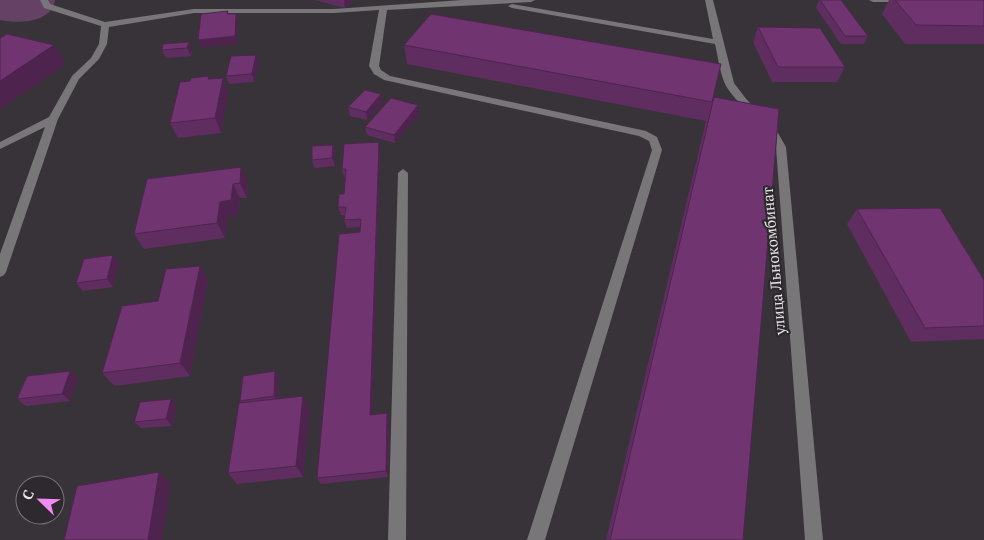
<svg xmlns="http://www.w3.org/2000/svg" width="984" height="540" font-family="'PT Serif',serif">
<style>
.green{fill:#654165}
.lines{fill:none;stroke-linecap:round;stroke-linejoin:round}
.minor{fill:#787678;fill-rule:evenodd}
.wall{fill:#602d61}
.shaded-wall{fill:#4e244f}
.building{fill:#703471;stroke:#4e244f}
.labels{text-anchor:middle;stroke-width:4.5;stroke-linejoin:round;paint-order:stroke}
.street-label{font-size:15px;fill:#eae7e9;stroke:#2e292e}
</style>
<rect width="100%" height="100%" fill="#383338"/>
<path class="green" d="M0,0h55c-3,23 -38,24 -55,20z"/>
<g class="lines">
<path class="minor" d="M40,0h8l2,4 55,18 89,-13h140l128,-9h73l-4,2 -144,8 -8,56 2,4 9,6 256,55 11,6 5,13 -117,390h-18l125,-390 -3,-9 -10,-5 -255,-56 -10,-6 -5,-8 10,-56 -45,3h-140l-85,14 -2,17 -8,15 -20,20 -21,40 -52,153 -2,3 -4,2v-23l45,-127 -45,22v-7l49,-25 23,-41 19,-18 8,-14 2,-18 -57,-18z
M705,0h8l21,83 13,17 28,28 11,19 37,393h-18l-29,-393c-11,-25 -36,-38 -50,-61 -6,-12 -8,-29 -11,-42l-203,-36 -4,-2 4,-2 201,35z
M869,0h41l-4,2h-33z
M403,169l5,4 -2,367h-18l10,-367z"/>
</g>
<path class="wall" d="M314,0h40l-9,8z
M819,0l49,36 -4,8h-23l-25,-36z
M889,0h95v44h-79l-23,-30z
M758,27l87,40 -8,15h-65l-19,-40z
M189,42l3,8 -1,6 -25,2 -4,-8z
M404,45l308,57 31,438h-137l100,-419 -299,-57z
M259,63l-5,19 -25,2 -3,-8z
M223,78l5,15 -7,40 -43,5 -8,-15 40,-44z
M383,102l-16,18 -17,-4 -2,-9z
M419,114l-24,29 -28,-8 -2,-8z
M333,145l2,8v13l-21,2 -2,-8z
M380,150l-8,264 15,-1 2,7 -1,57 -67,7 -4,-6 43,-246v-5l-13,1 -3,-8 1,-5h-4l-3,-8 6,-13 1,-17h-1l-2,-8z
M147,179l101,3 -1,16h-7l-2,17 -11,2 -2,21 -81,11 -10,-15z
M857,209l127,71v59l-73,3 -64,-118z
M119,263l-6,24 -30,4 -7,-8z
M200,266l8,14 -18,96 -75,10 -13,-13z
M70,371l8,7 -8,23 -44,5 -9,-7z
M275,371l4,7 -1,21 25,-3 7,13 -7,68 -66,7 -9,-11 13,-70 -1,-2z
M177,406l-5,20 -31,2 -7,-6z"/>
<path class="shaded-wall" d="M344,0h10l-9,8z
M236,14l2,8 -1,22 -36,4 -3,-8z
M189,42l3,8 -1,6 -4,-8z
M54,45l12,19 -66,45v-28z
M256,55l3,8 -5,19 -2,-8z
M223,78l5,15 -7,40 -6,-15z
M381,94l2,8 -16,18 -1,-8z
M418,105l1,9 -24,29 -1,-8z
M379,142l1,8 -8,271 -2,-6z
M333,145l2,8v13l-3,-8z
M241,167l7,15 -1,16 -7,-15z
M233,184l7,14 -2,17 -11,2 -2,21 -8,-15 3,-21z
M113,255l6,8 -6,24 -6,-8z
M200,266l8,14 -18,96 -10,-13z
M70,371l8,7 -8,23 -8,-7z
M275,371l4,7 -1,25 -4,-7z
M303,396l7,13 -7,68 -7,-11z
M171,399l6,7 -5,20 -6,-7z
M387,413l2,7 -1,57 -2,-6z
M159,472l12,11 -9,57h-14z"/>
<path class="building" d="M820,0h21l27,36h-23z
M895,0h89v26l-68,-1z
M228,11l-1,3h9l-1,22 -37,4 3,-26z
M431,14l290,50 -9,38 -308,-57z
M758,27l62,1 25,39h-67z
M7,34l47,11 -54,36v-43z
M189,42l-2,6 -25,2 1,-6z
M256,55l-4,19 -26,2 5,-20z
M209,76l-1,3 15,-1 -8,40 -45,5 10,-41 10,-1 1,-3z
M365,90l16,4 -15,18 -18,-5z
M714,97l65,12 -36,431h-133z
M391,98l27,7 -24,30 -29,-8z
M379,142l-9,273 17,-2 -1,58 -69,7 22,-244 21,-2 1,-13 -17,1 2,-13h-8l1,-13h5l2,-25h-4l2,-25z
M333,145l-1,13 -20,2v-14z
M241,167l-1,16 -7,1 -2,16 -11,2 -3,21 -83,11 13,-55z
M940,208l44,72v46l-59,2 -68,-119z
M113,255l-6,24 -31,4 8,-24z
M200,266l-20,97 -78,10 20,-67 36,-5 8,-32z
M70,371l-8,23 -45,5 10,-23z
M275,371l-1,25 -34,5 3,-25z
M303,396l-7,70 -68,7 11,-70z
M171,399l-5,20 -32,3 6,-20z
M159,472l-11,68h-84l13,-54z"/>
<g class="labels">
<g class="street-label">
<text transform="translate(774 261) rotate(-95)" y="5">улица Льнокомбинат</text>
</g>
</g>
<g transform="translate(40 500) rotate(293)"><circle r="24" fill="#2e292e" stroke="#797579"/>
<path d="M0-4L9 19L0 12L-9 19Z" fill="#f28af3"/>
<text y="-8" font-size="14" font-weight="bold" text-anchor="middle" fill="#eae7e9">С</text>
</g>
</svg>
